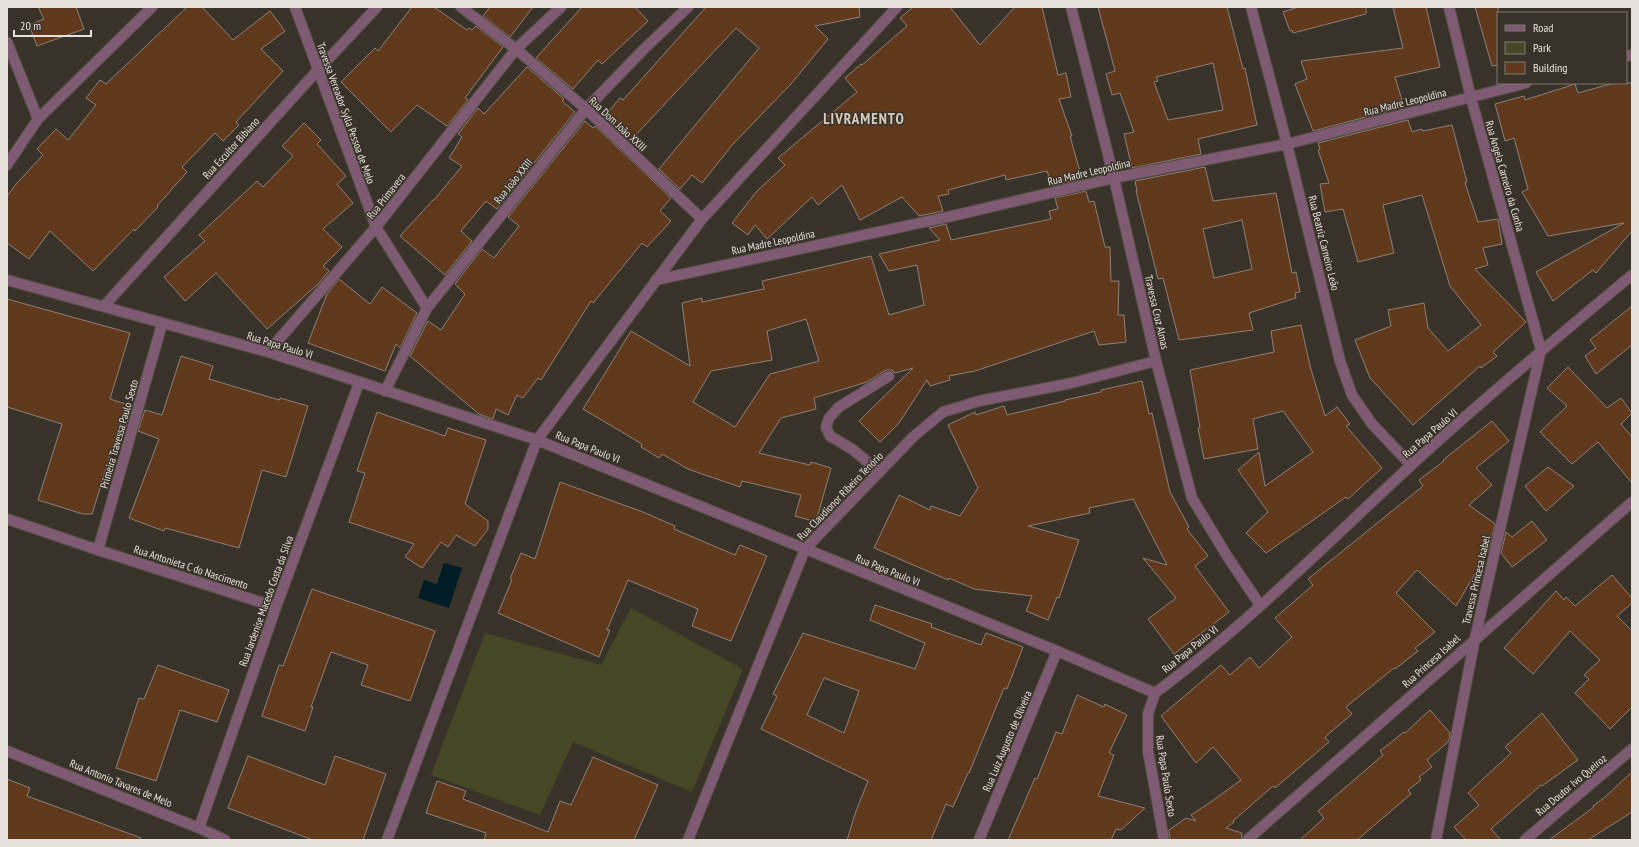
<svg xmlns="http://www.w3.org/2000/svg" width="1639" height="847" font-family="'PT Sans Narrow',sans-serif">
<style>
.green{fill:#464725}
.water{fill:#001c27}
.building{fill:#60391d;stroke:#8d8078;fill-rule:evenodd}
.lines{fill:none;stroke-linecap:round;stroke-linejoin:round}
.service-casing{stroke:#554e45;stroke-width:12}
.minor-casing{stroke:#554e45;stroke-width:12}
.service{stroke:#7e5b72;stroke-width:10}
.minor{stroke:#7e5b72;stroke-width:10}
.labels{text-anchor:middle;stroke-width:3;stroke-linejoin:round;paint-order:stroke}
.street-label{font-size:11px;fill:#e6e1db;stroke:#393228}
.district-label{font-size:15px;font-weight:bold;letter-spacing:1px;fill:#d4cbbe;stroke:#393228}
</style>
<rect width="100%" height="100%" fill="#393228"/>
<path class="green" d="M631,608l112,61 -51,123 -119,-50 -33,73 -109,-40 54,-142 116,32z"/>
<path class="water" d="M444,563l18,5 -13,40 -31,-10 6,-18 13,4z"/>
<path class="building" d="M38,7h38l8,22 -47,17 -8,-21 15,-6z
M187,7h15l31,33 37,-29 15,20 -24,18 22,22 -47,51 3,3 -16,16 -8,-8 -33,34 5,5 -30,34 1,1 -23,24 -1,-2 -41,42 -43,-40 -21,28 -22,-16v-47l10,-13 26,-28 -6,-6 19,-20 12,11 28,-35 -10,-7 14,-18 6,4z
M412,7h22l33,23 2,-2 3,2 4,-4 27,21 -38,51 3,2 -21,26 -30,-21 -26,27 -50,-50 34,-34 3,3z
M490,7h43l-23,30 -27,-21z
M582,7h53l13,14 -46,43 -4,-4 -25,29 -37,-31z
M706,7h153l1,10 -45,9 13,13 -37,45 -58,60 -31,39 -10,-8 -12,14 -21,-20 100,-121 -23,-20 -106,113 -26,-24 16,-19 3,2z
M913,7h37l30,38 35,-38h27l16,68 8,-2 5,24 -12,2 13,37h-2l12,43 -30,7 -5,-15 -41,9 -1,-5 -57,15 1,4 -11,2 5,15 -24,5 -17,-19 -42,23 -18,-35 -24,20 -6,-8 -45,42 -12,-14 -7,10 -16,-12 24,-31 29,-27 -7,-7 79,-66 -12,-14 16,-14 1,1 45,-39 -7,-8z
M1098,7h129l16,62 2,-1 12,57 -59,14 3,15 -69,14 -8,-34 10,-2 -14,-39 -8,2 -6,-21 9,-3zM1213,63l10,47 -55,10 -14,-38 4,-1 -2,-4z
M1298,7h68v7l-73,19 -1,-3 -2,1 -7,-19z
M1393,7h33l14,60 -45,10 9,30 -91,24 -18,-47 12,-5 -6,-18 102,-13z
M1475,7h23v58l-6,1z
M527,67l37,32 -2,2 13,11 -78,97 -11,-8 -25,30 11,10 -27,34 -45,-39 33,-36h1l28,-34 -13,-8 13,-21 -4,-3 20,-26 6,6z
M1614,83h18v148l-36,42 -3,-3 -40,31 -17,-29 88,-49 -76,13 -26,-44 6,-3 -14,-51 -9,3 -10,-37 29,-8 1,4 50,-16 3,9z
M1408,120l4,12 10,-3 1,2 29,-6 15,57 -2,1 13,39 20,-3 4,25 -19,4 5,17 -13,4 51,53 -33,30 4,4 -16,12 -1,-2 -67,59 -43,-47 -15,-38 36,-14 -3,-16 36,-7 4,25 20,23 33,-26 -31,-39 -28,-91 -39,10 11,48 -36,9 -15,-53 -18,3 -5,-28 9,-1 -11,-33 2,-1 -2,-6z
M585,121l8,7 2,-2 76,72 -11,13 11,10 -24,26 -5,-4 -49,60 -2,-2 -50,79 -3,-2 -15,20 -6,-3 -9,20 -12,-6 -3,10 -14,-5 -69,-58 18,-35 13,9 24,-36 -10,-10 27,-35 12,9 25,-32 -11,-9z
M304,123l17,17 -4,4 29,32 -9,8 16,19 -30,26 19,18 -19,19 6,5 -11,13 -51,45 -51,-56 -31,28 -21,-24 41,-36 -6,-6 58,-54 6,6 30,-31 -11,-10z
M1205,167l8,34 63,-8 16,80 4,-1 4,20 -5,1 1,5 -47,15 4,17 -74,10 -16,-62 -5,1 -22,-88h1l-2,-10zM1242,220l10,49 -38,9 -11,-49z
M1086,191l3,11 5,-1 11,46h5l1,34h8l-1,34h6l2,27 -27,3 -5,-14 -119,40 -26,5 1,4 -20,6 -3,-6 -28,43 -19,19 -21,-21 54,-53 -18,5 -3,-3h-6l-19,12 -53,16 2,11 -35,9 -22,35 51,12 1,-3 20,6 -15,54 -21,-6 6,-21 -59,-14 -2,6 -52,-18 -26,-15 -3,4 -18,-11 1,-3 -59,-35 48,-78 59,35 -8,-63 20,-5v4l62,-13 -2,-8 109,-25 18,59 35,-10 -7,-40 -28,6 -10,-17 61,-14 -11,-12 17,-4 5,16 100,-21 -2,-8 9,-2 -3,-11zM806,319l13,42 -49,13 -35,53 -42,-25 18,-31 61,-11 -5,-29z
M339,279l31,25 12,-17 35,26 -17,35 -4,-4 -11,27 -77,-28 19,-49z
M7,299l123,34 -20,66 22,7 -6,20 -6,-2 -28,90h-9l-45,-14 24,-76 -55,-17z
M1632,306v39l-36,29 -11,-18 11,-8 -6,-8z
M1301,325l9,41 15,50 12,-9 13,17 -4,2 36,42 -34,31 -2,-2 -80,56 -20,-20 22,-21 -30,-42 21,-18 6,34 48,-34 -30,-41 -30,8 5,30 -54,10 -6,-31h2l-10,-58 84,-18 -3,-21z
M181,356l32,10 -4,13 70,21 1,-2 28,8 -22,71 -24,-7 -23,78 -74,-20 -1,3 -35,-13 30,-79 -21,-8 7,-21 17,5z
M1568,367l39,41 14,-10 11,15 -11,11 11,13v46l-34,-41 -26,22 -32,-32 27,-26 -20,-18z
M1142,381l7,33 3,-1 18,79 19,35 -2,2 21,27 -13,10 34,46 -55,42 -26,-35 28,-21 -33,-40 24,7 -34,-66 -44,9 1,5 -62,13 51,14 -20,58 -2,-1 -9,23 -22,-9 6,-15 -58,-7 -25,-11 -1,2 -74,-32 25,-53 31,15 1,-4 29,10 18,-28 -30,-63 27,-13 1,3 28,-9 3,9 58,-14v-1l36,-8v-2z
M377,412l68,24 3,-8 38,12 -21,64 23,17v8l-13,17 -19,-11 -8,12 -7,-5 -19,26 -17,-11 9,-13 -65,-22 16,-49 -8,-2z
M1492,421l17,20 -33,27 16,17 -23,20 26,19 -7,28 -32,54 -39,-36 -21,23 39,39 -20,16 3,3 -23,18 -1,-1 -48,39 6,7 -27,23 4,5 -54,46 -2,-2 -40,35 1,1 -8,6 16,5 -1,7h-71l-1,-10 17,-12 10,3 -5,-6 21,-14 29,-21 -28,-33 -17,16 -35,-47 60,-51 9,10 20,-18 9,11 33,-31 -17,-19 38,-33 -5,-6 115,-93 -4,-6 25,-19 -1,-1z
M1548,467l26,19 -28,25 -21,-25z
M560,482l83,30 32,14 -1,3 61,26 5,-10 27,11 -36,85 -39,-15 6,-17 -70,-29 -21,50h3l-11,27 -101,-44 14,-33 -2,-1 11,-26 14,6z
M1532,521l15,19 -35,27 -11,-14 5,-21 6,5z
M1612,575l20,23v5l-15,13 15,15v76l-22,22 -35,-36 14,-14 -5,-4 16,-15 -30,-29 -37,43 -29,-26 52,-57 8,9 2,-3 9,9z
M312,589l123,42 -25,70 -49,-16 7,-20 -37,-13 -20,55h2l-8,24 -43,-15 17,-51 4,1z
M875,605l57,19 -1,3 50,18 5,-12 37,14 -16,42 -3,-1 -35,85h-1l-15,34 -7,-3 -15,36h-84l9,-29 12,-30 -107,-52 16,-33 -4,-2 30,-61 112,36 10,-26 -55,-23zM824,678l35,13 -15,42 -37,-18z
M158,665l71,25 -12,32 -37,-12 -24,71 -40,-13 23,-70 5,1z
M1077,695l27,12 1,-3 22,11 -18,38 5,2 -16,41 47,12 -24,22 -5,-1 -5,11h-103l27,-62 2,1 19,-47 6,2z
M1430,710l20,23 -1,8 -22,19 5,7 -13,10 2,3 -13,10 3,4 -54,46h-57l24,-22 -6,-7 65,-56 -3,-4 24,-19 1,1z
M1542,713l36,47 -36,26 -1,-1 -50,44 10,11h-35l-12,-13 25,-22 -11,-12 43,-40 -6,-6z
M248,756l77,29 10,-29 51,18 -23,66h-50l-85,-32z
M593,757l65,28 -24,55h-150l2,-7 -60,-20 11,-32 29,10 -3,8 85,33 12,-31 11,4z
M1632,772v40l-44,28h-39l45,-33 -1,-1 12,-9z
M7,779l23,9 -3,8 114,42 -1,2h-133z"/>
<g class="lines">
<defs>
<path id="service" d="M880,472l-28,-23 -22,-13 -4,-9 3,-9 10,-11 50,-31"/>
<path id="minor" d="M295,7l81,220 51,81
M461,7l55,42 70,60 116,110
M1071,7l43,171 42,183 36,137 35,58 33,49
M1251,7l36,137 53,217 12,34 20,29 39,41
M7,42l31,77
M1626,56l6,-1
M7,165l31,-46 114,-112
M7,280l261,72 269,88 520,211 98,42c90,-67 170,-148 252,-224 73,-67 149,-131 225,-194
M656,280l296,-64 162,-38 173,-34 239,-61
M104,306l213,-235 60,-64
M268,352l108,-125 140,-178 45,-42
M385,391l42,-83 159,-199 57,-59 45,-43
M7,519l91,31 178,57
M98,550l64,-226
M1155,693l-7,21v37l16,89
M7,751l192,77 26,12
M199,828l77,-221 83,-224
M387,840l150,-400 165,-221 195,-212
M688,840l117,-291 108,-112 30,-25 36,-11 93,-18 84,-22
M979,840l78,-189
M1247,840l385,-338
M1436,840l39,-202 66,-288 -70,-252 -22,-91
M1525,840l107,-91"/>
</defs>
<use href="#service" class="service-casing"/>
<use href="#minor" class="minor-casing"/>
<use href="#service" class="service"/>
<use href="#minor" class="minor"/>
</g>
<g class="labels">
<g class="street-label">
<text transform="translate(1405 102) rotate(-14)" y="4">Rua Madre Leopoldina</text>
<text transform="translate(346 113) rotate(70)" y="4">Travessa Vereador Sylla Pessoa de Melo</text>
<text transform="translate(618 124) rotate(43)" y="4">Rua Dom João XXIII</text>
<text transform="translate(231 148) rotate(-48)" y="4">Rua Escultor Bibiano</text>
<text transform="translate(1089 172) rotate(-13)" y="4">Rua Madre Leopoldina</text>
<text transform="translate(1505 176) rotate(74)" y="4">Rua Angela Carneiro da Cunha</text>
<text transform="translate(513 181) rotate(-51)" y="4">Rua João XXIII</text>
<text transform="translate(386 196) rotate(-52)" y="4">Rua Primavera</text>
<text transform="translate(773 242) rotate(-12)" y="4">Rua Madre Leopoldina</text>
<text transform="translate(1324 243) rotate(76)" y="4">Rua Beatriz Carneiro Leão</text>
<text transform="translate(1157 312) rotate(77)" y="4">Travessa Cruz Almas</text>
<text transform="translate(280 345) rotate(17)" y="4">Rua Papa Paulo VI</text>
<text transform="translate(1430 433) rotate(-41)" y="4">Rua Papa Paulo VI</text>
<text transform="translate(119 434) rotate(-74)" y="4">Primeira Travessa Paulo Sexto</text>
<text transform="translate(588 447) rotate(22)" y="4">Rua Papa Paulo VI</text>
<text transform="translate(840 496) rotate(-46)" y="4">Rua Claudionor Ribeiro Tenório</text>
<text transform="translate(191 567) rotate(18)" y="4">Rua Antonieta C do Nascimento</text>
<text transform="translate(888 570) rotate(22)" y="4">Rua Papa Paulo VI</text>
<text transform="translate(1476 580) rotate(-77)" y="4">Travessa Princesa Isabel</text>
<text transform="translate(266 601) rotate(-70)" y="4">Rua Jardenise Macedo Costa da Silva</text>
<text transform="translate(1190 649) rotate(-39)" y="4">Rua Papa Paulo VI</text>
<text transform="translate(1431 661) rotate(-42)" y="4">Rua Princesa Isabel</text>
<text transform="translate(1007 741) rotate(-67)" y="4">Rua Luiz Augusto de Oliveira</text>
<text transform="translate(1166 776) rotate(81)" y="4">Rua Papa Paulo Sexto</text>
<text transform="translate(121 783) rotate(22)" y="4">Rua Antonio Tavares de Melo</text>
<text transform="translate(1571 785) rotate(-40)" y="4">Rua Doutor Ivo Queiroz</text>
</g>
<g class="district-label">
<text x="864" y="124">LIVRAMENTO</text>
</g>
</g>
<rect width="1639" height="847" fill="none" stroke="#e6e1db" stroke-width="16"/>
<rect x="1497" y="12" width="130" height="72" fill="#393228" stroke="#7e7870"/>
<rect x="1505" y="25" width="20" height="6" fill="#7e5b72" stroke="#7e7870"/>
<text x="1533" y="32" font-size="12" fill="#e6e1db">Road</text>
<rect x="1505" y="42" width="20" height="12" fill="#464725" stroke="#7e7870"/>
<text x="1533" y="52" font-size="12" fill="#e6e1db">Park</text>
<rect x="1505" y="62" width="20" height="12" fill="#60391d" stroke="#7e7870"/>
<text x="1533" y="72" font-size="12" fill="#e6e1db">Building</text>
<path d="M14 30v6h77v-6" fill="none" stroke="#e6e1db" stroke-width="2"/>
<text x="20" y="30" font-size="12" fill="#e6e1db" stroke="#393228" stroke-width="3" paint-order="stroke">20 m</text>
</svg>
